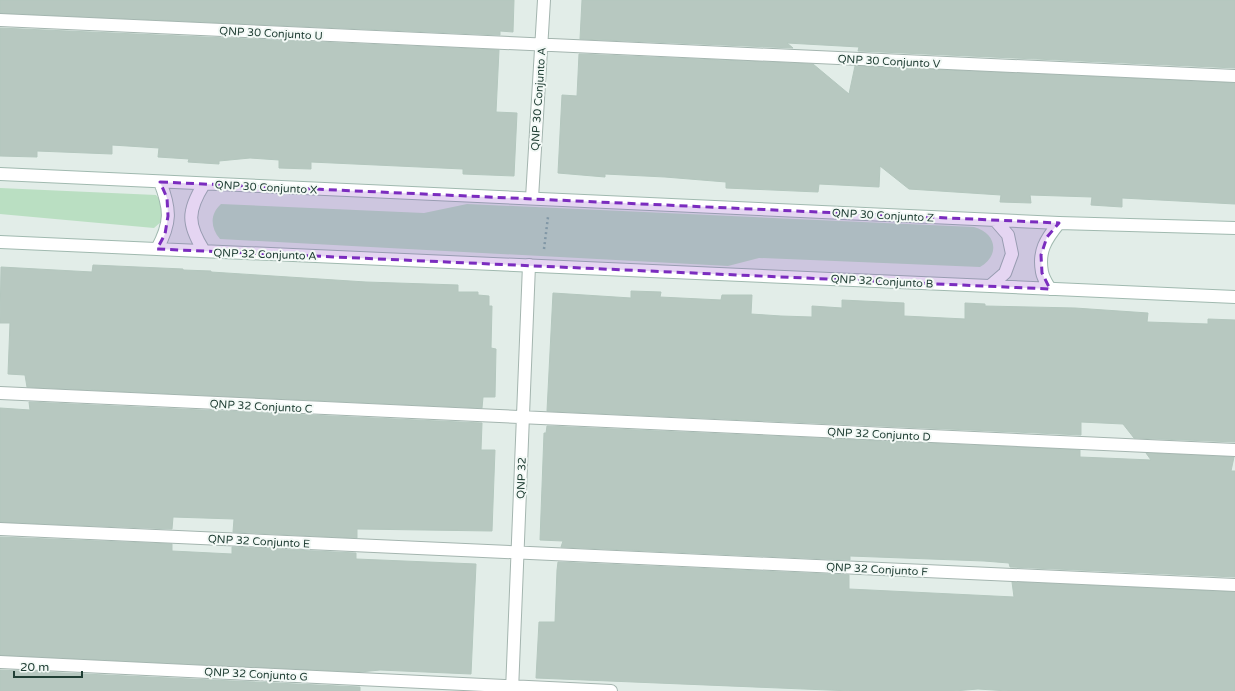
<svg xmlns="http://www.w3.org/2000/svg" width="1235" height="691" font-family="'Varela Round',sans-serif">
<style>
.green{fill:#badfc2}
.building{fill:#b7c8c0;stroke:#b4c7be}
.lines{fill:none;stroke-linecap:round;stroke-linejoin:round}
.street-casing{stroke:#a4b5af;stroke-width:14}
.secondary-casing{stroke:#a0b9af;stroke-width:14}
.path{stroke:#82b2a0;stroke-width:2.5;stroke-dasharray:2 3;stroke-linecap:butt}
.street{stroke:#fff;stroke-width:12}
.secondary{stroke:#fff;stroke-width:12}
.marked{fill:#7b2cbf;fill-opacity:0.2;stroke:#7b2cbf;stroke-width:3;stroke-dasharray:8 5;stroke-linejoin:round}
.labels{text-anchor:middle;stroke-width:4;stroke-linejoin:round;paint-order:stroke}
.street-label{font-size:11px;fill:#213f35;stroke:#f3f9f6}
</style>
<rect width="100%" height="100%" fill="#e2ede8"/>
<path class="green" d="M0,188l156,7 7,9 -1,17 -8,7 -154,-14z
M221,204l203,9 43,-9 507,23c23,6 26,29 6,40l-221,-9 -31,8 -508,-27c-10,-12 -10,-25 1,-35z"/>
<path class="building" d="M0,0h514l-1,32 -13,-1v4l-500,-22z
M582,0h653v68l-377,-17 1,-4 -72,-4 6,5 -213,-9z
M0,28l499,22 -3,62 21,1 -3,63 -51,-2v-5l-152,-7v7l-32,-1v-8l-29,-2 -31,3v3l-31,-2 1,-3 -31,-2 1,-9 -47,-3v9l-75,-3v6l-37,-1z
M579,54l234,10 36,30 6,-28 380,17v121l-113,-6v9l-31,-2 1,-8 -62,-2 1,8 -31,-1 1,-7 -92,-6 -29,-23 -1,21 -60,-3 -1,8 -92,-4v-6l-61,-5 -60,-3v3l-47,-4 4,-78 15,1z
M93,265l90,4v1l28,1v1l155,10 92,3v7h20v3l11,1v10h3l-1,42 5,1 -1,48h-12l-1,11 -455,-21 -2,-12 -17,-1 2,-51h-10l1,-56 91,5z
M631,291l30,1 -1,5 61,3 1,-5h30l-1,19 30,2 31,1v-11l30,2v-8l62,3v13l61,3v-16l20,1v2l90,2 73,5 -1,9 61,2v-5l27,1v122l-101,-4 -11,-14 -42,-2v13l-534,-24 6,-118 78,5z
M29,402l453,21 -1,27h14l-3,81 -135,-2v9l-124,-6 1,-13 -61,-2 -1,12 -172,-7v-114l30,2z
M547,426l533,24v7l71,3 -5,-7 88,4 -3,14h4v106l-225,-10 -1,-4 -25,-2 -134,-5v4l-289,-13 2,-6 -23,-1 4,-107h2z
M0,537l172,7v7l60,3v-7l124,6v6l120,5 -5,110 -91,-4 -20,2 -360,-17z
M558,562l291,13v14l165,8 -2,-15 223,10v99h-227l-30,-2 -24,2h-102l-316,-13 3,-56h16l2,-52z
M0,670l360,17v4h-360z"/>
<g class="lines">
<defs>
<path id="street" d="M0,20l1235,56
M532,198l12,-198
M0,393l1235,57
M0,529l1235,56
M0,662l611,29
M512,691l17,-426"/>
<path id="secondary" d="M0,174l1059,49 176,5
M0,242l1235,55
M157,249c14,-26 14,-39 3,-67
M204,251c-17,-27 -17,-40 0,-67
M990,286l15,-13 7,-19 -4,-19 -13,-15
M1050,289c-3,-5 -7,-11 -8,-17 -4,-21 4,-33 17,-49"/>
</defs>
<use href="#street" class="street-casing"/>
<use href="#secondary" class="secondary-casing"/>
<path class="path" d="M544,249l4,-32"/>
<use href="#street" class="street"/>
<use href="#secondary" class="secondary"/>
</g>
<path class="marked" d="M160,182l899,41 -12,14 -6,18 1,18 8,16 -893,-40 8,-15 3,-18 -1,-18z"/>
<g class="labels">
<g class="street-label">
<text transform="translate(271 33) rotate(3)" y="4">QNP 30 Conjunto U</text>
<text transform="translate(889 61) rotate(3)" y="4">QNP 30 Conjunto V</text>
<text transform="translate(538 99) rotate(-86)" y="4">QNP 30 Conjunto A</text>
<text transform="translate(266 187) rotate(3)" y="4">QNP 30 Conjunto X</text>
<text transform="translate(883 215) rotate(3)" y="4">QNP 30 Conjunto Z</text>
<text transform="translate(265 254) rotate(2)" y="4">QNP 32 Conjunto A</text>
<text transform="translate(882 281) rotate(3)" y="4">QNP 32 Conjunto B</text>
<text transform="translate(261 406) rotate(3)" y="4">QNP 32 Conjunto C</text>
<text transform="translate(879 434) rotate(3)" y="4">QNP 32 Conjunto D</text>
<text transform="translate(521 478) rotate(-88)" y="4">QNP 32</text>
<text transform="translate(259 541) rotate(3)" y="4">QNP 32 Conjunto E</text>
<text transform="translate(877 569) rotate(3)" y="4">QNP 32 Conjunto F</text>
<text transform="translate(256 674) rotate(3)" y="4">QNP 32 Conjunto G</text>
</g>
</g>
<path d="M14 671v6h68v-6" fill="none" stroke="#213f35" stroke-width="2"/>
<text x="20" y="671" font-size="12" fill="#213f35" stroke="#f3f9f6" stroke-width="3" paint-order="stroke">20 m</text>
</svg>
